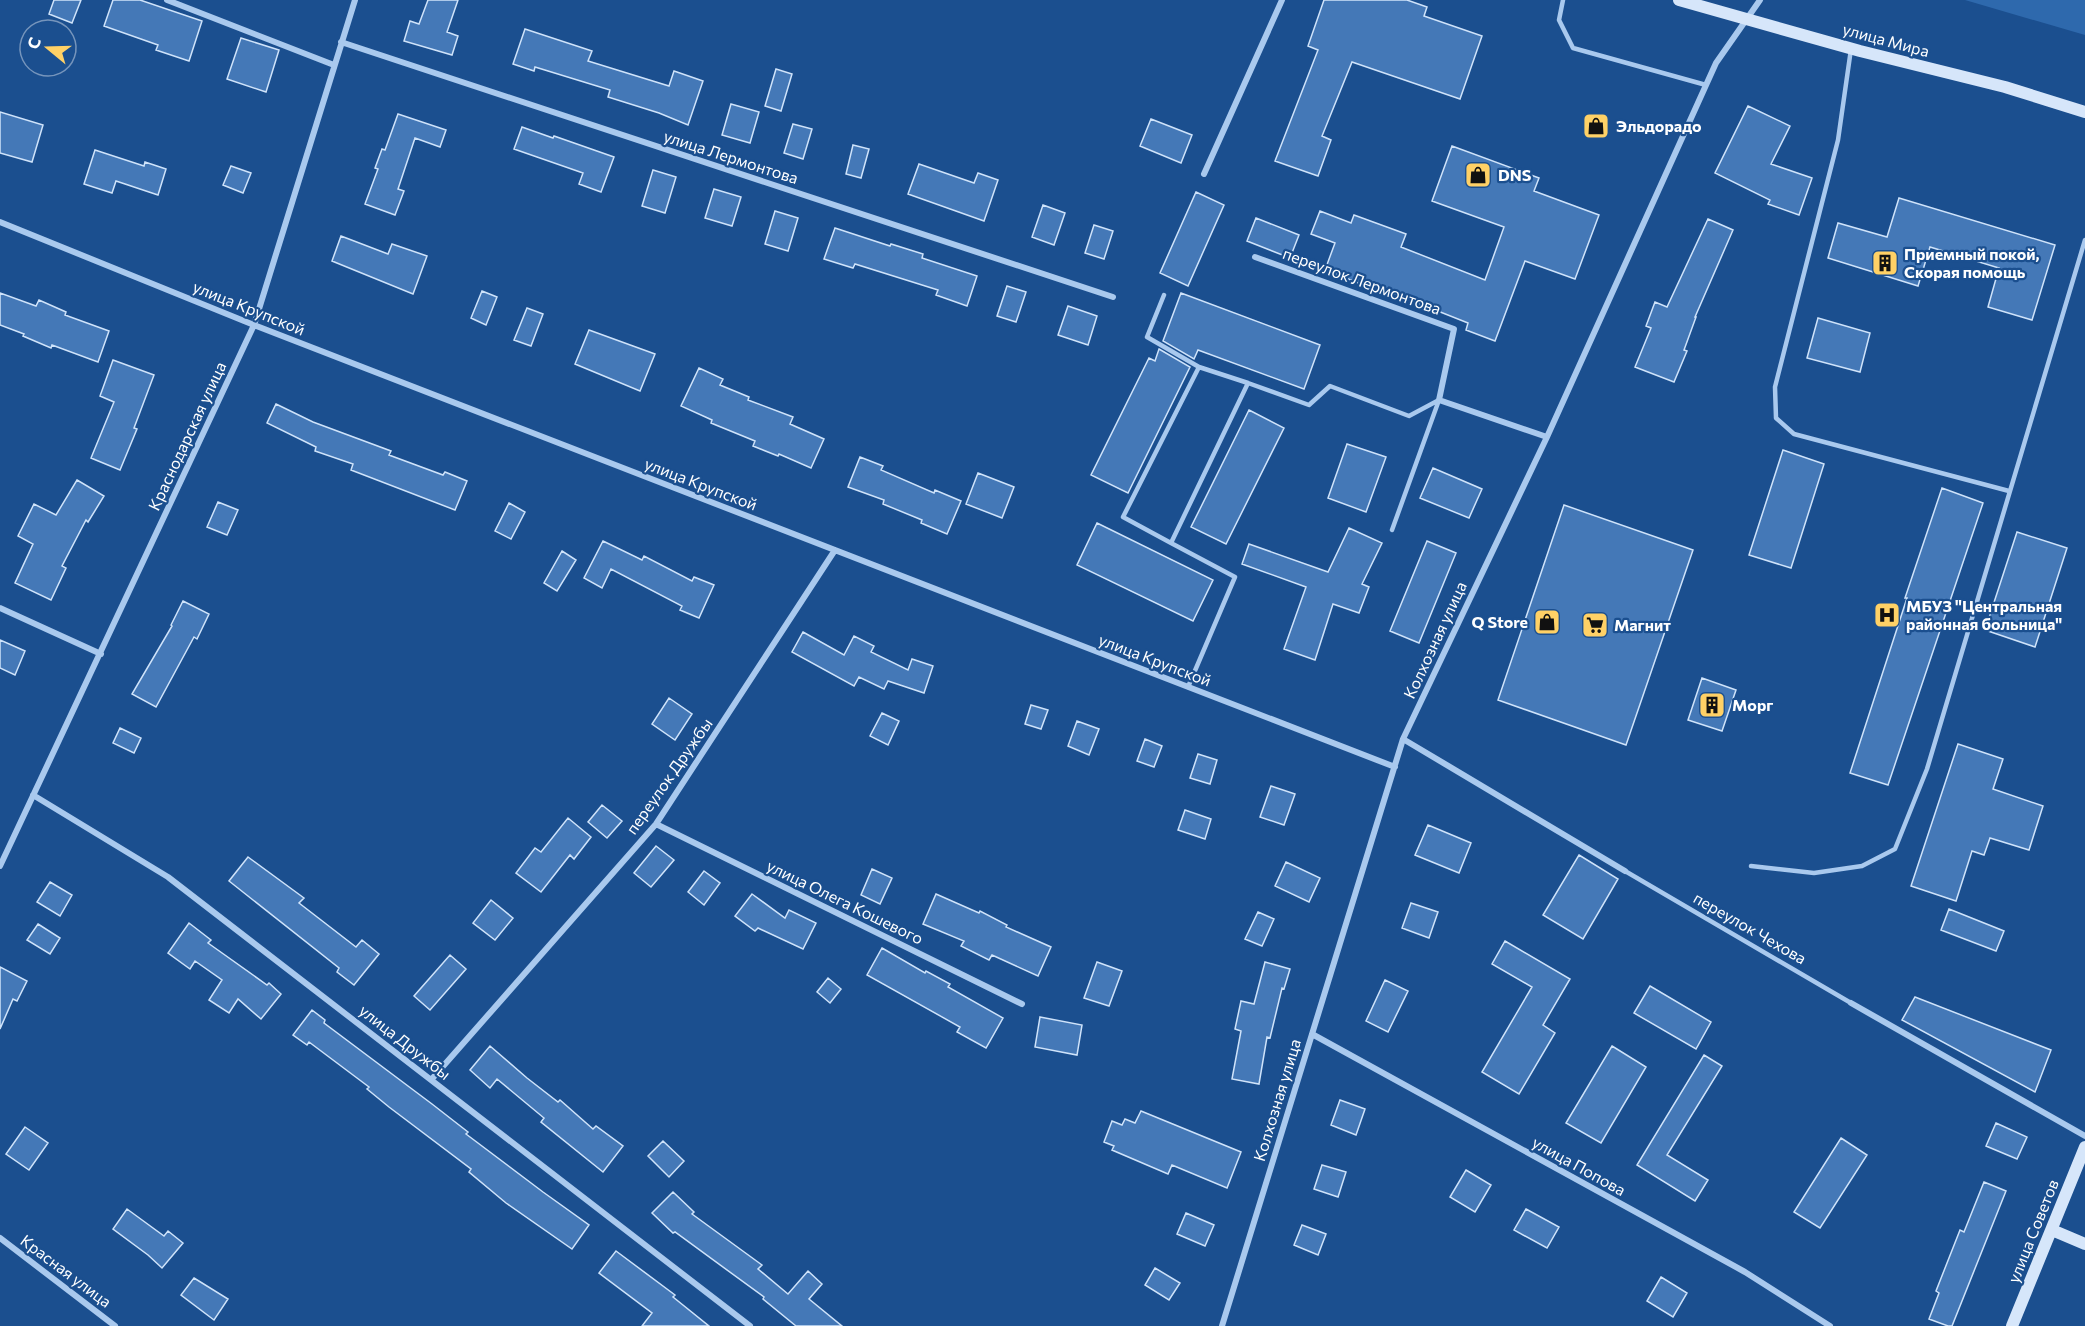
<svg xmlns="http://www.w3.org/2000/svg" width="2085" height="1326" font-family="Commissioner,sans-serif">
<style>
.green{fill:#2e69ad}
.building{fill:#4478b7;stroke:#cfe3fa;stroke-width:1.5}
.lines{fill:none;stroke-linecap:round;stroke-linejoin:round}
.lane{stroke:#a9c9ee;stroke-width:4.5}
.street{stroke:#a9c9ee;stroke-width:6}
.secondary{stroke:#d6e6fa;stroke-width:12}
.labels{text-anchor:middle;stroke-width:4.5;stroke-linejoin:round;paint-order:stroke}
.street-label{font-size:16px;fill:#fff;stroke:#1b4f8f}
.poi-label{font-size:16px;font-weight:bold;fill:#fff;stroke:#1b4f8f;text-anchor:start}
</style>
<rect width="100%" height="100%" fill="#1b4f8f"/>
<path class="green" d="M1965,0h120v35z"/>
<path class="building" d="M54,0h27l-9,23 -23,-9z
M113,0h27l62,21 -13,40 -33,-11 2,-5 -54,-19z
M428,0h30l-11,32 11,4 -6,19 -48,-14 6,-20 9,3z
M1324,0h83l20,7 -3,9 58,20 -22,63 -108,-37 -30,74 9,4 -13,36 -43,-15 43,-111 -10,-4z
M525,29l67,22 -4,10 81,25 5,-15 29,10 -15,44 -29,-12 -51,-16 2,-7 -75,-23 -1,4 -21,-7z
M241,38l38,12 -13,42 -39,-13z
M776,69l16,5 -11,37 -16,-5z
M731,104l28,8 -9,31 -28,-8z
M1748,106l42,20 -19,38 41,14 -13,37 -31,-11 2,-4 -55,-27z
M0,112l43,13 -11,37 -32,-9z
M398,114l48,16 -6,17 -25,-9 -17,51 6,2 -9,24 -30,-11 13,-35 -3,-1 7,-19 3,1z
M1151,119l41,16 -11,28 -41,-17z
M793,124l19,5 -9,30 -19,-6z
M522,127l31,11 1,-2 60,21 -13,35 -22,-8 4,-11 -69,-24z
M853,145l16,4 -8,29 -15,-4z
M1452,146l87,32 -5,13 65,24 -24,64 -50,-18 -30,80 -29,-11 2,-7 -83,-33 -1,3 -59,-23 10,-27 -24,-9 9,-23 31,12 3,-8 52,19 -5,13 84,33 19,-53 -72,-26z
M95,150l49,16 1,-4 21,7 -8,26 -42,-14 -4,12 -28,-9z
M919,164l55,19 4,-10 20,7 -14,41 -76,-27z
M231,166l20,7 -8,20 -20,-8z
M653,170l23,7 -11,36 -23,-7z
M714,189l27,8 -9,29 -27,-8z
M1196,192l28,13 -36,81 -28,-13z
M1899,198l156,47 -23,75 -44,-13 11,-39 -69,-21 -12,39 -90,-28 10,-35 49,14z
M1043,205l22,8 -11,32 -22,-8z
M775,211l23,7 -10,33 -23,-7z
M1256,218l43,17 -9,23 -43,-17z
M1708,219l25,11 -38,87h1l-12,33 3,1 -13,31 -39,-15 16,-39 -5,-2 9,-24 12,5z
M1094,225l19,6 -9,28 -19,-6z
M835,228l55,18 1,-2 32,10 -1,4 55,18 -10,30 -31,-11 2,-5 -83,-26 -2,4 -29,-9z
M341,236l47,18 4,-10 35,12 -14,38 -81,-33z
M1007,286l19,6 -10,30 -19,-6z
M482,291l15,6 -11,28 -15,-7z
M0,293l36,13 3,-6 27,12 -1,3 44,16 -11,31 -46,-17 -1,3 -28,-12 1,-2 -24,-9z
M1181,293l139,52 -16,44 -106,-39 -4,9 -31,-18z
M1068,306l29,10 -9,29 -30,-10z
M527,308l16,6 -12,32 -17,-6z
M1818,318l52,15 -10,39 -53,-14z
M589,330l66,24 -15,37 -65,-27z
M1159,349l31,18 -62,126 -37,-18 58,-117 6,3z
M113,360l41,15 -20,53 3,1 -17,41 -29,-12 23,-56 -14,-6z
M699,368l24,11 -3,6 29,12 -1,3 45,17 -3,7 34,15 -13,29 -32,-14 -1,2 -25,-10 2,-5 -44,-18 1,-3 -31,-14z
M276,404l37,18 78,29 -2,4 54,20 2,-3 22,9 -12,29 -104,-40 2,-6 -38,-13 1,-4 -49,-24z
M1249,410l35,18 -58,116 -35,-17z
M1347,444l39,13 -20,55 -38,-14z
M1783,450l41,14 -33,104 -42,-13z
M860,457l23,9 -2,4 53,23 1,-3 26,11 -14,33 -26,-11 1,-3 -39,-16 1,-4 -36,-13z
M1433,468l49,21 -13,29 -49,-20z
M978,473l36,14 -12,31 -36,-14z
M77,480l27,16 -16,26 -2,-2 -24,46 4,2 -15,32 -36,-17 18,-39 -15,-8 16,-32 22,11z
M1942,488l41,15 -95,282 -38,-12 57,-175h-2z
M218,502l20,8 -11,25 -20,-8z
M509,503l16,9 -14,27 -16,-8z
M1564,505l129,45 -67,195 -128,-45z
M1097,523l116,57 -20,41 -116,-56z
M1349,528l33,15 -20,41 7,3 -10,26 -26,-9 -18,56 -31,-11 22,-62 -64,-23 7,-20 79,28z
M2017,532l50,16 -32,99 -50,-17z
M603,541l39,19 2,-4 48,25 2,-4 20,8 -15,33 -19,-8 2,-4 -71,-37 -9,19 -18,-10z
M1427,541l29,12 -37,90 -29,-12z
M562,551l14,9 -19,31 -13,-8z
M183,601l26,13 -12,25 -3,-2 -38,70 -24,-13 40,-68 -1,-1z
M803,632l41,23 10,-19 20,10 -3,6 37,18 4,-11 21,7 -9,27 -36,-12 -4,8 -25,-12 -5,9 -62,-34z
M0,640l25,11 -10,24 -15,-7z
M1702,678l34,12 -14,41 -34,-11z
M669,698l23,16 -17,26 -23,-16z
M1031,705l17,5 -7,19 -16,-5z
M882,713l17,8 -11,24 -18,-9z
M1077,721l22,8 -10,26 -21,-9z
M120,728l21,10 -7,15 -21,-10z
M1145,739l17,7 -8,21 -17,-6z
M1958,744l45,15 -10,30 50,17 -14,44 -39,-12 -6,17 -12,-4 -16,50 -45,-15z
M1198,754l19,6 -7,24 -20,-6z
M1271,786l24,8 -11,31 -24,-8z
M602,805l20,16 -15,17 -19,-16z
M1185,810l26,9 -6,20 -27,-9z
M568,818l23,19 -17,22 -4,-4 -29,37 -25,-19 19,-25 6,4z
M1428,825l43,18 -12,30 -44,-18z
M656,846l18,14 -23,27 -17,-14z
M1579,855l39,24 -35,60 -40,-24z
M248,857l56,41 -5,5 57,44 6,-7 17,14 -25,31 -17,-13 2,-4 -110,-87z
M1286,862l34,16 -11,24 -34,-16z
M872,869l20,9 -12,26 -19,-9z
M704,871l16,12 -16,22 -16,-13z
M50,882l22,13 -12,21 -23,-14z
M752,894l33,24 4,-8 27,13 -13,26 -45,-21 -3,3 -20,-15z
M936,894l43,19 1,-2 27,14 -1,2 45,20 -13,29 -46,-21 -3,5 -28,-14 3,-5 -41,-17z
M491,900l22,18 -18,22 -22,-17z
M1411,903l27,9 -9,26 -27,-10z
M1949,909l55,22 -8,20 -55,-21z
M1258,912l16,7 -12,27 -17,-7z
M189,923l22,17 -3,3 59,42 2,-2 12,11 -20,25 -23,-20 -9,14 -20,-13 13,-20 -27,-19 -5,8 -22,-16z
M38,924l22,14 -10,16 -23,-14z
M1505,941l65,38 -27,46 12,8 -36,61 -37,-22 50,-85 -40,-23z
M882,948l43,25 1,-2 24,13 -2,3 55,31 -17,30 -29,-16 3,-5 -93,-52z
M450,955l16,14 -36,41 -16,-14z
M1097,962l25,9 -13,35 -25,-8z
M1265,962l25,7 -6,20 -2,-1 -12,50 -3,-1 -8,47 -27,-5 9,-48 -6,-2 6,-28 13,3z
M0,967l27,14 -10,20 -4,-2 -13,30z
M828,978l13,11 -11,14 -13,-11z
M1385,980l23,11 -20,41 -22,-11z
M1650,986l61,36 -15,27 -62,-36z
M1915,997l136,53 -16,42 -133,-72z
M312,1010l13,10 -1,3 108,81 36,28 -2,2 77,58 46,33 -17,24 -66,-46 -37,-31 2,-3 -82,-62 -22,-18 2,-2 -60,-45 -2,3 -14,-10z
M1040,1017l42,8 -5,30 -42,-8z
M490,1046l37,32 31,24 2,-2 33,29 3,-3 27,20 -20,26 -62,-50 3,-4 -47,-39 -7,9 -20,-18z
M1612,1046l34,21 -45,76 -35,-20z
M1704,1055l18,11 -55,89 41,25 -13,21 -58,-36z
M1340,1100l25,9 -9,26 -25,-10z
M1141,1111l100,41 -14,36 -55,-23 -4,9 -56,-24 2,-4 -10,-4 8,-21 10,4 3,-6 10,4z
M1996,1123l31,14 -10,22 -31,-13z
M25,1127l23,16 -19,27 -23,-16z
M1841,1138l26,17 -47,73 -26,-16z
M663,1141l21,20 -15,16 -21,-21z
M1322,1165l24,7 -8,25 -24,-8z
M1466,1170l25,15 -16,27 -25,-15z
M1984,1182l22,9 -54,135h-4l-19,-7 10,-26 -3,-2 24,-61 4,2z
M673,1192l21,20 -2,2 70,51 -4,4 30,25 20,-23 14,13 -13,15 33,27h-46l-33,-27 1,-2 -89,-65 -2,1 -21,-20z
M127,1209l37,27 4,-5 15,12 -21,25 -14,-13 -35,-26z
M1526,1209l33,18 -12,21 -33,-18z
M1186,1213l28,12 -9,21 -28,-12z
M1302,1225l24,9 -8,21 -24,-10z
M616,1251l59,44 -2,2 36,29h-67l10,-13 -53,-40z
M1155,1268l25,15 -11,17 -24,-15z
M1661,1277l26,16 -14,24 -26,-16z
M194,1278l34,21 -14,21 -33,-25z"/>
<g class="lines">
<path class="lane" d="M1563,0l-4,20 14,28 133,37
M1851,49l-13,91 -63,247 1,31 18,16 215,57
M1164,295l-17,42 52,30
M1171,543l-48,-26 76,-150 49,16
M1188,687l47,-110 -64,-34 77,-160 61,22 21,-19 79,30 30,-16 -47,130
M1751,866l63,7 48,-7 33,-17 32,-80 158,-529
M1625,871l226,132"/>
<path class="street" d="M167,0l167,65
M341,42l772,255
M1204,174l78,-174
M0,222l254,103 1141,442
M1255,257l199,72 -15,71 108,37
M0,608l101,46
M1403,739l222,132
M33,795l135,82 582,449
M656,824l366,180
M0,866l254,-541 101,-325
M1851,1003l234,133
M1312,1034l433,238 85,54
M431,1080l225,-256 179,-274
M0,1238l115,88
M1222,1326l181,-587 144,-302 169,-374 44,-63"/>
<path class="secondary" d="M1679,0l181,51 145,36 80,25
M2052,1230l33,14
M2012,1326l73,-179"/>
</g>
<defs>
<symbol id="shop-square" viewBox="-11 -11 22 22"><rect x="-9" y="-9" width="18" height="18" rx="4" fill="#ffd166" stroke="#1b4f8f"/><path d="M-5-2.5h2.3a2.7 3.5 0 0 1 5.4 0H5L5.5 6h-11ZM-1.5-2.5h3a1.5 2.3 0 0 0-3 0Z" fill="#111"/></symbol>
<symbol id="building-square" viewBox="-11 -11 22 22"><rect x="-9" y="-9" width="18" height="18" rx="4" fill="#ffd166" stroke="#1b4f8f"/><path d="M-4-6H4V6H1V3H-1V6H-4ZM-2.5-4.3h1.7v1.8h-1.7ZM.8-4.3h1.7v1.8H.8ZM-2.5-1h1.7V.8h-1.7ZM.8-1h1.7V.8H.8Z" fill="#111"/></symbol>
<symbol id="hospital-square" viewBox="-11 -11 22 22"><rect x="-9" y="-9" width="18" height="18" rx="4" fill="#ffd166" stroke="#1b4f8f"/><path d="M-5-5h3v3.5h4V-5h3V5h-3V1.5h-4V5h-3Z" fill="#111"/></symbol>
<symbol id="supermarket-square" viewBox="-11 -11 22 22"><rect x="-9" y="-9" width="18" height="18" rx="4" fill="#ffd166" stroke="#1b4f8f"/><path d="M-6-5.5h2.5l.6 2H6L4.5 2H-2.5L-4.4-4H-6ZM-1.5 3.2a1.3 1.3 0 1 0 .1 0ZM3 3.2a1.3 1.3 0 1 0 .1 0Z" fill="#111"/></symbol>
</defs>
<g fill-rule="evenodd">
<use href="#shop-square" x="1581" y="111" width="30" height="30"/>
<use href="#shop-square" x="1463" y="160" width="30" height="30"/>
<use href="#building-square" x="1870" y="248" width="30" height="30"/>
<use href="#hospital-square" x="1872" y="600" width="30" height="30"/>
<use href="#shop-square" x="1532" y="607" width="30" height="30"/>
<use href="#supermarket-square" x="1580" y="610" width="30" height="30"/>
<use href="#building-square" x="1697" y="690" width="30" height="30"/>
</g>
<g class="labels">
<g class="street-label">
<text transform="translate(1886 40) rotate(15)" y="6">улица Мира</text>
<text transform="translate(731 157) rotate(18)" y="6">улица Лермонтова</text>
<text transform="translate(1362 281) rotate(20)" y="6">переулок Лермонтова</text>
<text transform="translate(249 308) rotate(22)" y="6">улица Крупской</text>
<text transform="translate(187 436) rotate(-65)" y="6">Краснодарская улица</text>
<text transform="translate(701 484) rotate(21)" y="6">улица Крупской</text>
<text transform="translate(1435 640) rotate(-65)" y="6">Колхозная улица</text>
<text transform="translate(1155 660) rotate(21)" y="6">улица Крупской</text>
<text transform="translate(669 776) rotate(-55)" y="6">переулок Дружбы</text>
<text transform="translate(845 902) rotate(26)" y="6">улица Олега Кошевого</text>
<text transform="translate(1750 928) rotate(30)" y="6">переулок Чехова</text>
<text transform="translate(405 1042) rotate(38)" y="6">улица Дружбы</text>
<text transform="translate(1277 1100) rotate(-73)" y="6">Колхозная улица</text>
<text transform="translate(1579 1166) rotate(29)" y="6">улица Попова</text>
<text transform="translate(2033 1231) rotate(-68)" y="6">улица Советов</text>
<text transform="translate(66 1271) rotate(37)" y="6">Красная улица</text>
</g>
<g class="poi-label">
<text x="1616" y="132">Эльдорадо</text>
<text x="1498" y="181">DNS</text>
<text x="1904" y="260">Приемный покой,<tspan x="1904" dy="18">Скорая помощь</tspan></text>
<text x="1906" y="612">МБУЗ "Центральная<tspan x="1906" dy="18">районная больница"</tspan></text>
<text x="1528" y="628" text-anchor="end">Q Store</text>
<text x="1614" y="631">Магнит</text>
<text x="1732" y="711">Морг</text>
</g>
</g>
<g transform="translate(48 48) rotate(289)"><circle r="28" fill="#1b4f8f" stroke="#7695bc" stroke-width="1.5"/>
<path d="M0-4.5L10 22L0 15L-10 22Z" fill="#ffd166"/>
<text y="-9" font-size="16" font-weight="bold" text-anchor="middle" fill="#ffffff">С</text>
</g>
</svg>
